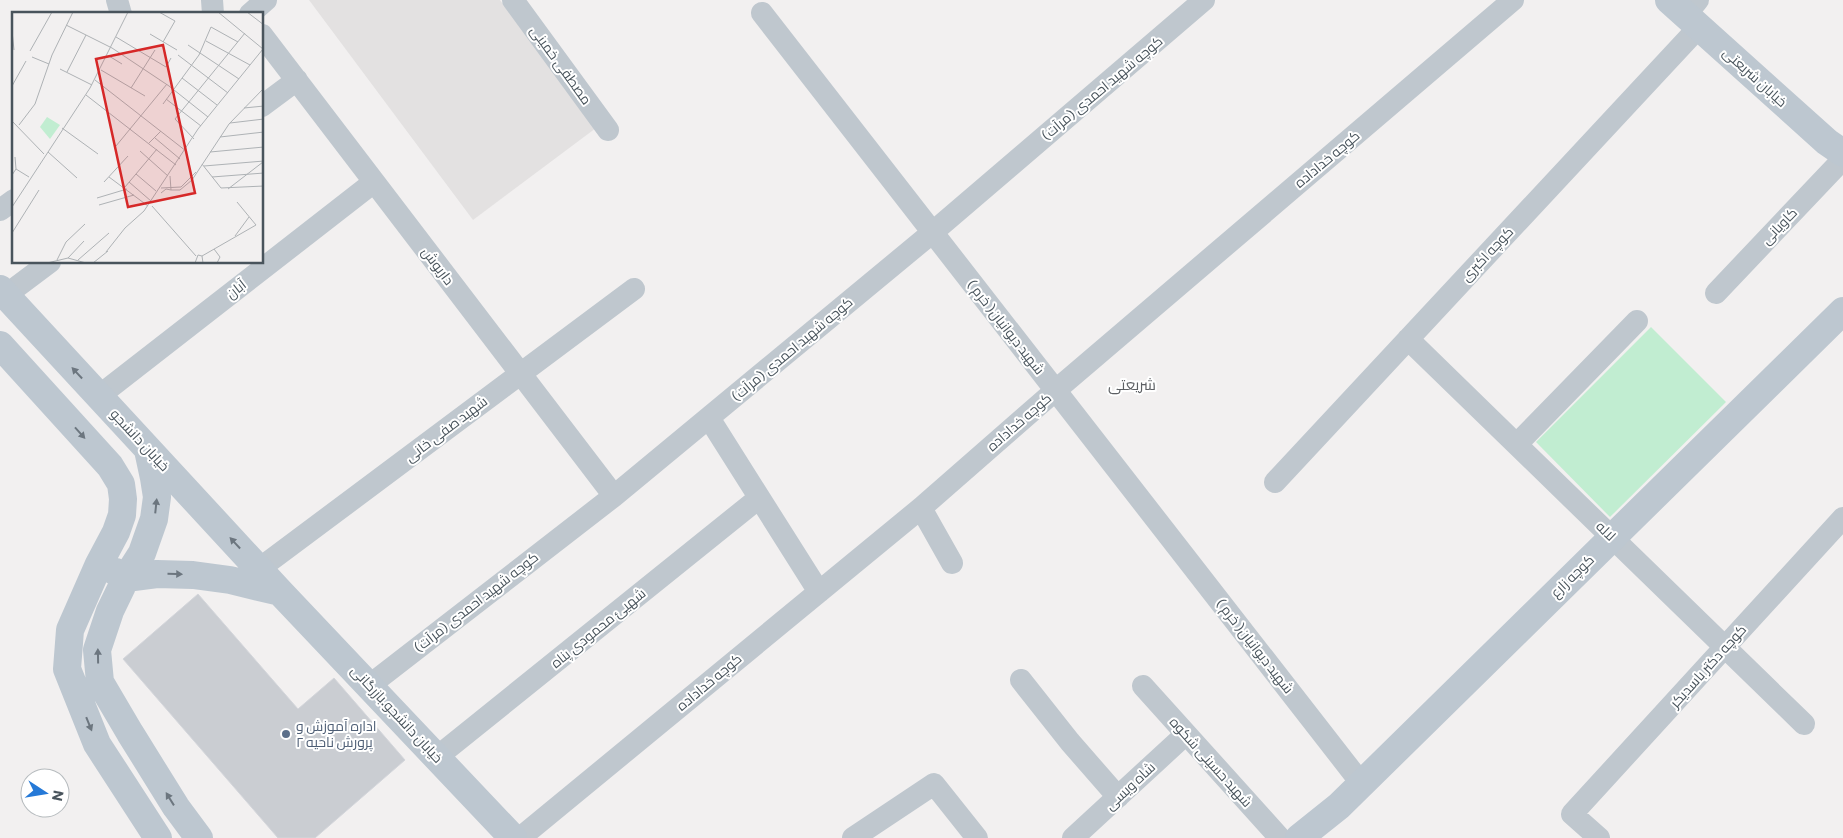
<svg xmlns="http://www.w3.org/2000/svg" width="1843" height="838" font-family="Commissioner,Cairo,sans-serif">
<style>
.education{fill:#e3e1e1}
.green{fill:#c1edd1}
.building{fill:#cacdd2;stroke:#d4d6db}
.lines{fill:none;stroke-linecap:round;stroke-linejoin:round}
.street{stroke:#bfc7ce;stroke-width:22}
.secondary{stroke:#bdc7d0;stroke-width:28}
.oneway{fill:#6c767f}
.service-dot{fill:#5c6f8a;stroke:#fff;stroke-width:2}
.labels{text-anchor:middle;stroke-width:4;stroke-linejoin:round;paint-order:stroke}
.street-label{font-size:14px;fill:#49545c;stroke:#fff}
.service-label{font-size:14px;fill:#4e5e75;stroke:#fff;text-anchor:start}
.neighbourhood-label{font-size:15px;fill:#5d6064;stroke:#fff}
.inset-road{fill:none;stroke:#aeb2b5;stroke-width:1}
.view{fill:#d62828;fill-opacity:0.15;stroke:#d62828;stroke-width:2.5}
.inset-edge{fill:none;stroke:#49545c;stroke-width:2.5}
</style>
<rect width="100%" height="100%" fill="#f2f0f0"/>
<path class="education" d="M309,0h191l96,128 -123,92z"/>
<path class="green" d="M1651,327l75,75 -116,115 -74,-75z"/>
<path class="building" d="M198,594l100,115 36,-31 71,82 -90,78h-37l-155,-179z"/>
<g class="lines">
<path class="street" d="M117,0l4,14
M212,0l1,14
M513,0l95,130
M762,13l599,770
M250,14l16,-14
M1686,15l12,-15
M262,35l352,461
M262,106l35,-26
M0,210l14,-10
M1716,293l127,-134
M6,295l44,-33
M1408,339l396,385
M99,396l275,-214
M709,418l110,174
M1517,444l120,-123
M1275,482l424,-455
M921,508l31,55
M259,569l375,-280
M1021,680l49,62 48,55
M370,685l244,-189 319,-264 271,-232
M1143,686l137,152
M437,757l322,-259
M520,838l401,-330 135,-118 457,-390
M853,838l81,-54 43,54
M1073,838l113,-104
M1599,838l-27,-24 271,-296"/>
<path class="secondary" d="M1669,0l158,142 16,11
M0,289l280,303 233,246
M0,345l110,121 11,18 2,15 -1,16 -6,17 -17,32 -29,66 -3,39 30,75 61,94
M148,450l6,28 3,19 -3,22 -12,34 -16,25 -16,33 -13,39 3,32 30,51 46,74 23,31
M116,572l10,6 31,-4 36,1 37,5 50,12
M1299,838l40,-32 504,-495"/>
</g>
<defs><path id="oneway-solid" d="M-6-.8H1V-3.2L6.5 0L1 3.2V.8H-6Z" transform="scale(1.25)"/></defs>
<g class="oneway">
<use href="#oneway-solid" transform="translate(77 373) rotate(-133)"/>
<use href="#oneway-solid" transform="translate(80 433) rotate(48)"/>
<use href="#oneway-solid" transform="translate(156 506) rotate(-84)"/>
<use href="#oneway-solid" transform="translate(235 543) rotate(-133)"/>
<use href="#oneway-solid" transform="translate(175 574) rotate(1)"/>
<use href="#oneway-solid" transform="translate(98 656) rotate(-91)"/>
<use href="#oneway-solid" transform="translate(89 724) rotate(68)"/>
<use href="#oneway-solid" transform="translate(170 799) rotate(-122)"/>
</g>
<circle class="service-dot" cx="286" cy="734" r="5"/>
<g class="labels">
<g class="street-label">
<text transform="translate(561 65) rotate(54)" y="5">مصطفی خمینی</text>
<text transform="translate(1755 77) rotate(42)" y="5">خیابان شریعتی</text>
<text transform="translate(1102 88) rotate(-40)" y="5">کوچه شهید احمدی (مرآت)</text>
<text transform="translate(1327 159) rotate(-40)" y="5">کوچه خداداده</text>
<text transform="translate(1779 226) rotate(-46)" y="5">کاویانی</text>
<text transform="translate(1487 254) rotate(-47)" y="5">کوچه اکبری</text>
<text transform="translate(438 266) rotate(53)" y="5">داریوش</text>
<text transform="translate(236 289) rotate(-38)" y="5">آبان</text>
<text transform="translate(1006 327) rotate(52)" y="5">شهید دیوانیان( خرم )</text>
<text transform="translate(792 349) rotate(-40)" y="5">کوچه شهید احمدی (مرآت)</text>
<text transform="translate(1019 422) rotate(-41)" y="5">کوچه خداداده</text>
<text transform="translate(446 429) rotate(-37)" y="5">شهید صفی خانی</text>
<text transform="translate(140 440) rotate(47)" y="5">خیابان دانشجو</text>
<text transform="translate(1606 531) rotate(44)" y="5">لاله</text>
<text transform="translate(1572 576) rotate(-44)" y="5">کوچه زارع</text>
<text transform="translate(476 602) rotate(-38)" y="5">کوچه شهید احمدی (مرآت)</text>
<text transform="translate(598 628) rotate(-39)" y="5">شهیئ محمودی پناه</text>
<text transform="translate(1255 646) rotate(52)" y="5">شهید دیوانیان( خرم )</text>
<text transform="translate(1708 666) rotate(-48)" y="5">کوچه دکتر باسدیکر</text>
<text transform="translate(709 682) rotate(-40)" y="5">کوچه خداداده</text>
<text transform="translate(397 714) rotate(47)" y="5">خیابان دانشجو.بازرگانی</text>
<text transform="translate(1211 762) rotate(48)" y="5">شهید حسینی شکوه</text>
<text transform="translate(1130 786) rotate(-43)" y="5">شاه ویسی</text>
</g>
<g class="service-label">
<text x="296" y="731">اداره آموزش و<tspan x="296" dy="16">پرورش ناحیه ۲</tspan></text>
</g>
<g class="neighbourhood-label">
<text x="1132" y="390">شریعتی</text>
</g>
</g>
<g transform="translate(12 12)">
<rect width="251" height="251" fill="#f2f0f0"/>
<path d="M35,105l13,8 -10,14 -10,-12z" fill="#c1edd1"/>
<path class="inset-road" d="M147,0l16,9 -12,21M235,0l17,13M54,13l46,23 57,38 39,31M0,19l2,19M138,22l27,16M104,25l50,30 5,-9M194,29l44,24M176,33l51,34M18,39l22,-39M166,43l50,38M97,44l13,8M20,45l17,7M48,57l32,16M89,58l44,26M55,60l19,-37M170,66l35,27M83,68l91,71M0,74l14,-25M119,76l24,-38M74,83l90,70M154,87l35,27M151,92l36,-49 12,-28 27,15M232,96l20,-2M0,109l32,33M218,111l34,-4M7,113l16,-21 17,-49 21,-43M50,116l36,26M208,125l44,-5M143,126l25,21M182,127l-19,-20 70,-86M137,131l12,-12M104,134l51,-62M128,139l28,25M36,140l29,26M198,140l54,-5M190,152l19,24 43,-2M192,154l60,-5M4,157l13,8M124,162l20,17M0,163l4,-6 -1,-12M97,165l39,29M200,165l52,-4M92,170l24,-26M117,170l22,19M113,175l32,-38M149,176l20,-1 15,-15M216,177l35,-27M159,178h9l12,-10 37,-56 35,-36M149,181l5,-4 5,1 -1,-14M85,186l30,-9M87,193l35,-10M140,194l44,50M0,195l78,-119 38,-76M0,221l27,-43M223,224l14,-19M202,237l6,8 -3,6M94,240l19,-24 19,-17 54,-82 65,-80 -45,-37M190,244l54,-31 -19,-23M56,246l16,-17M45,248l9,-18 19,-18M66,248l31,-27M35,251l21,-5 18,5M81,251l15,-12M183,251l3,-8 4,1 1,7"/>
<path class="view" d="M151,33l32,148 -67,14 -32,-148z"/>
<rect width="251" height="251" class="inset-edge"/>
</g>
<g transform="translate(45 793) rotate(102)"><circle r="24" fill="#ffffff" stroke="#b6bbbe"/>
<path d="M0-4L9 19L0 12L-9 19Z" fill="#2579d7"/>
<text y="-8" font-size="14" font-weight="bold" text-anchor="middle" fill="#49545c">N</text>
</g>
</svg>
